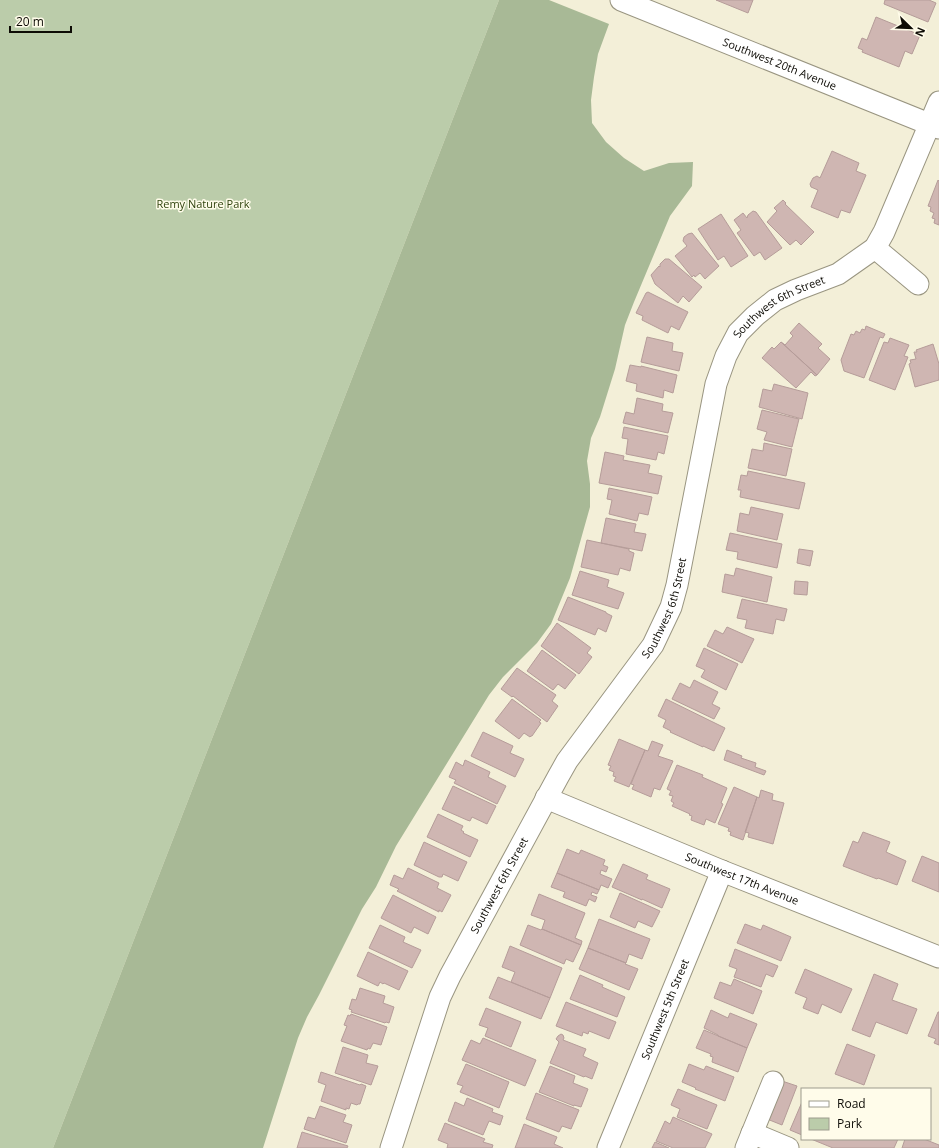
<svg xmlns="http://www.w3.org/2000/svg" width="939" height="1148" font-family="'Open Sans',sans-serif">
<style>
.green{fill:#bca}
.forest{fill:#a8b996}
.building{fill:#cfb6b2;stroke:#b59c99}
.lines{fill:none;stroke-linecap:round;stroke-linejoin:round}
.minor-casing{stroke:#999581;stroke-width:23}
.minor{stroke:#fff;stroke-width:21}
.labels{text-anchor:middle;stroke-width:3;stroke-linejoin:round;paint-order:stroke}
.street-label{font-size:11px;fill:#0d0b05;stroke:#fffcea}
.park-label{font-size:11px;fill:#2f430d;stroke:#fffcea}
</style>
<rect width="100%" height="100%" fill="#f3efd8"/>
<path class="green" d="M0,0h499l-446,1148h-53z"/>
<path class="forest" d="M499,0h50l60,24 -11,30 -4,23 -3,23 1,23 14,19 18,16 20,13 25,-8 24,-1 -1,24 -22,30 -36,86 -9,23 -10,44 -15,48 -9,21 -4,23 3,23v23l-20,71 -19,46 -14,19 -34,34 -14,18 -93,151 -20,41 -14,22 -43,86 -12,22 -9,21 -35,110h-210z"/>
<path class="building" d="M716,0h37l-5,13z
M885,0h44l7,3 -8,19 -44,-18z
M876,17l44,18 -8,19 -7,-3 -6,16 -37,-15 1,-2 -5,-2 4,-10 5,2z
M832,151l27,12 -3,8 10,4 -16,38 -9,-3 -3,8 -27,-11 7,-17 -7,-3 -1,-3 3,-6 4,-2 3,2z
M938,180l1,1v44l-5,-2 1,-4 -3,-1 2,-5 -4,-2 1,-4 -3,-1z
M783,200l3,3 -1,1 29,28 -13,13 -5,-5 -6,5 -23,-23 10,-11 -3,-3z
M753,211l3,1 26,36 -17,12 -5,-8 -6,4 -17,-23 4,-3 -7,-10 9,-7 4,5 1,-3z
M721,214l27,42 -17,11 -7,-11 -6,4 -20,-31z
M692,233l27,33 -14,13 -5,-6 -5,4 -1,-2 -2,2 -17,-21 12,-10 -4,-5 1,-4 4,-3z
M665,259h4l33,28 -13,15 -6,-6 -5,7 -23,-19 -4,-9 8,-9 1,1v-3z
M648,292l40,20 -9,18 -8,-4 -3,7 -26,-13 1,-4 -7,-3 10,-20z
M799,323l23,21 -4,4 12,11 -13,16 -36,-33 4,3 8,-9 -3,-3z
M866,326l19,8 -2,4 -3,-1 -16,41 -20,-7 -3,-11 10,-26 3,1 2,-4 4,2 2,-4 3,1z
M647,337l26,6 -1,8 11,2 -4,18 -38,-9z
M890,338l19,7 -5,11 4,1 -13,33 -26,-10 15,-38 4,1z
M781,342l36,33 -2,1 -4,-4 -15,16 -34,-30 10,-11 2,2z
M933,344l6,20v16l-24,7 -6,-23 2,-1 -1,-3 6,-1 -2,-7h3l-1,-2z
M630,365l11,2v-1l36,9 -4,18 -9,-3 -1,8 -27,-7 1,-7 -11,-3z
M774,384l34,9 -6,26 -43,-12 4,-18 9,2z
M637,398l26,6 -1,7 11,2 -5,20 -45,-10 3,-11 8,2z
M762,410l37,9 -7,28 -28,-7 3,-8 -10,-3z
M624,427l44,9 -4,18 -6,-2 -2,8 -30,-6 2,-15 -6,-1z
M764,443l28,6 -6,27 -38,-8 4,-19 11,2z
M605,452l19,4 -1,4 27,5 -2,8 14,3 -4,18 -59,-11z
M748,471l57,12 -6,26 -59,-12 1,-7h-3l3,-15 6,1z
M609,488l43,9 -4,18 -9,-2 -2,8 -28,-7 3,-14 -5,-1z
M751,507l32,7 -6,26 -40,-9 3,-18 9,2z
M606,518l30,6 -2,8 12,2 -4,17 -41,-8z
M730,533l52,11 -5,24 -40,-9 1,-7 -12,-2z
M587,540l42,9v2l5,2 -4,18 -10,-3 -2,7 -37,-8z
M799,549l14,2 -3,15 -13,-3z
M736,568l36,9 -5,25 -45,-10 3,-18 9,2z
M580,571l29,9 -2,7 17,6 -6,16 -46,-14z
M795,581l13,1 -1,13 -13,-1z
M568,597l38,15v1l6,3 -6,16 -8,-4 -3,7 -37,-15z
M742,599l45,10 -3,12 -8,-2 -3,15 -28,-6 2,-8 -10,-2z
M557,623l34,25 -4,5 5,4 -13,17 -38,-28z
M727,627l27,12 -12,24 -35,-17 8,-16 8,4z
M704,648l34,16 -12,26 -25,-13 4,-7 -9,-4z
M542,650l34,25 -11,14 -7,-5 -5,6 -26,-19z
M517,668l39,27 -4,6 6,5 -11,16 -34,-26 -1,1 -11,-8z
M694,680l24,12 -6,12 8,4 -6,11 -42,-20 8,-16 10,5z
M512,699l29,21 -2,2 2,1 -9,13h-1l-1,1 -6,-4 -5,6 -24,-18z
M666,699l59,29 -11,23 -11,-5v1l-33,-15 1,-1 -8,-4 3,-7 -8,-4z
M483,732l30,14 -3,7 14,6 -9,18 -44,-21z
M619,739l26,11 -16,37 -15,-6 2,-4 -3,-1 1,-4 -5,-2 2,-4 -3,-1z
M652,741l11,4 -5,11 15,5 -13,29 -6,-2 -3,9 -19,-8 2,-4 -3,-1 14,-34 3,1z
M727,750l15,6 -1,2 15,5 -1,4 11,4 -2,4 -40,-15z
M465,760l25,12 -2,5 18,9 -9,18 -43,-21 2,-3 -7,-3 7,-15 7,4z
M677,765l26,10 -1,2 25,11 -6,15 2,1 -8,19 -9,-4 -2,6 -13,-5 1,-4 -3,-1 1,-1 -18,-8 2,-3 -3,-2 2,-5 -4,-1 2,-4 -4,-2z
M453,786l43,20 -9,18 -15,-7 -2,4 -3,-1 -25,-11z
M734,787l23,10 -14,43 -13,-5 1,-3 -3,-1 1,-3 -11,-4z
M761,790l12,4 -1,6 12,3 -11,41 -25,-7 1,-4 -4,-1 12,-35 2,1z
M438,814l25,12 -2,4 3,2 -1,1 15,7 -8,17 -43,-20z
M863,832l27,10 -4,10 20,9 -9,24 -19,-7 -1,1 -34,-13 10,-25 5,2z
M424,842l43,20 -9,19 -15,-7 -1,3h-3l-25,-12z
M567,849l12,5 2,-4 24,10 -2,5 5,2 -2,5 -5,-2 -1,4 12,5 -4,9 -7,-3 -2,5 -42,-17z
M922,856l17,7v29l-27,-11z
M623,864l25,11 -2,4 24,10 -8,19 -20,-9v1l-30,-13z
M408,868l31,15 -2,5 14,7 -9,17 -3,-2v2l-42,-21 2,-2 -9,-4 4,-10 9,4z
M557,873l42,17 -2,4 -5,-2 -1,3 6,2 -2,5 -6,-3 -3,7 -23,-9 2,-5 -14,-5z
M620,893l40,18 -8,16 -14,-6 -3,7 -25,-11z
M539,894l46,19 -10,25 7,3 -1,4 -39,-16 3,-9 -14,-5z
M393,895l43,22 -8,17 -14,-7 -3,6 -30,-15z
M599,919l51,20 -8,20 -13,-5 -3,9 -38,-15z
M745,924l16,6 2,-5 28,12 -10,24 -44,-18z
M380,925l25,12 -2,5 18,8 -9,18 -43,-20z
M528,925l13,5 1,-1 39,16 -8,17 -7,-3 -2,5 -44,-19z
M510,946l52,22 -12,30 -39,-16 4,-10 -13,-5z
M588,948l38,15 -1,1 13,5 -9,21 -50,-21z
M735,949l43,17 -5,11 -7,-3 -5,13 -27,-10 3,-8 -8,-3z
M368,952l40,19 -9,19 -15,-7 -1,1 -3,-2 -2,4 -21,-10z
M805,969l47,20 -11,24 -19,-9 -4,10 -15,-6 4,-10 -12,-5z
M874,974l24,10 -6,16 25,9 -10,25 -31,-12 -6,15 -18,-7z
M580,975l23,10 -1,2 23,10 -8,20 -47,-18z
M498,977l52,21 -9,21 -52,-21z
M734,979l28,12 -9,23 -39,-16 6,-16 11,4z
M360,988l25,8 -2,7 11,4 -5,16 -3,-1 -1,1 -34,-11 1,-2 -3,-1 3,-10 4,1z
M566,1002l50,20 -7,17 -20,-8 -1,3 -5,-2 -1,4 -26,-10z
M486,1008l35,14 -10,25 -26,-11 3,-8 -9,-3z
M711,1010l17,8 2,-5 27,11 -10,24 -29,-12v-1l-14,-7z
M938,1012h1v33l-5,-2 2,-4 -8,-3z
M351,1014l36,13 -6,18 -8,-2 -3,6 -2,-1 -1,2 -26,-9 6,-15 -3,-1 4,-10 2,1z
M704,1030l43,18 -9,24 -26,-10 1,-5 -3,-1 1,-2 -15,-6z
M561,1034l2,1 1,3 -1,2 23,9 -3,7 15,7 -6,16 -7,-3 -1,1 -34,-14 9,-21 -3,-3 2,-3z
M483,1038l53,22 -11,26 -63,-26 9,-20 9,4z
M847,1044l28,11 -11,30 -29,-11z
M343,1047l25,8 -2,8 12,3 -7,19 -36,-12z
M466,1064l43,18 -10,26 -39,-16 3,-6 -6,-2z
M689,1064l15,6 2,-4 28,11 -9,24 -30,-12 1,-1 -14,-6z
M550,1066l25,10 -2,7 15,6 -7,18 -7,-2v1l-35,-14z
M321,1072l39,13 1,-1 5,2 -6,18h-2l-1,1 -6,-2 -2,6 -3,-1v2l-25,-9 5,-16 -8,-3z
M782,1081l15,5 -15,39 -15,-6z
M678,1089l39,16 -10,24 -30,-12 3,-8 -9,-4z
M536,1093l43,17 -8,19 -9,-3 -3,6 -33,-13z
M467,1098l26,11 -1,3 11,4 -3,9 -11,-4 -6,14 -35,-14 7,-19 9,4z
M802,1102v33l-12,-5z
M320,1106l26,9 -3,7 9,3 -6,18 -42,-14 4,-12 7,2z
M673,1117l39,17 -7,14h-32l-17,-7 9,-20 5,3z
M445,1123l40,16 -2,3 10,3 -1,3h-45l1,-4 -10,-4z
M524,1124l33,13 -3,7 9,4h-48z
M302,1132l46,14 -1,2h-50z
M811,1139h87l-4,9h-61z
M905,1139h19l15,6v3h-37z
M655,1142l14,6h-17z"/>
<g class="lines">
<defs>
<g id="minor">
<path id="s1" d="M621,0l318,128"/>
<path d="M875,248l43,36"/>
<path id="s2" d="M546,798l176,73 217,86"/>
<path d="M752,1133l36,15"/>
<path id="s3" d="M391,1148l49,-151 10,-21 108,-199 9,-16 86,-116 18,-38 6,-22 39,-201 10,-28 12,-23 17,-17 20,-16 21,-10 42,-16 37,-26 9,-16 55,-130"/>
<path id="s4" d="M608,1148l114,-277"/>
<path d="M746,1148l27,-66"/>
</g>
</defs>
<use href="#minor" class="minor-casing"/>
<use href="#minor" class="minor"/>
</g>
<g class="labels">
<g class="street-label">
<text dy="4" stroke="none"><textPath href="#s1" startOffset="171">Southwest 20th Avenue</textPath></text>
<text dy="4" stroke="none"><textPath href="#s3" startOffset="946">Southwest 6th Street</textPath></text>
<text dy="4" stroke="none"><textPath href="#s3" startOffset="610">Southwest 6th Street</textPath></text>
<text dy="4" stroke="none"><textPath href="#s2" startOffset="212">Southwest 17th Avenue</textPath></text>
<text dy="4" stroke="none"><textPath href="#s3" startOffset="285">Southwest 6th Street</textPath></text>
<text dy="4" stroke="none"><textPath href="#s4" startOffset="150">Southwest 5th Street</textPath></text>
</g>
<g class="park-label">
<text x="203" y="208">Remy Nature Park</text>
</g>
</g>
<rect x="801" y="1088" width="130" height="52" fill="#fffcea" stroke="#9e9c8e"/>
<rect x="809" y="1101" width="20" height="6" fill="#ffffff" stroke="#9e9c8e"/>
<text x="837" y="1108" font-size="12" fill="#0d0b05">Road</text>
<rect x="809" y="1118" width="20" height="12" fill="#bbccaa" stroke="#9e9c8e"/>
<text x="837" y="1128" font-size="12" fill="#0d0b05">Park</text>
<g transform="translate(911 28) rotate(113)" stroke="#fffcea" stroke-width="3" paint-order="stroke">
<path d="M0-3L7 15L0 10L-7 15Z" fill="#0d0b05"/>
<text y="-6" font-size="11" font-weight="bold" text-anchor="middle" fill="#0d0b05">N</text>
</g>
<path d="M10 26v6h61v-6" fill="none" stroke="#0d0b05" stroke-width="2"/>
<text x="16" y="26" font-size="12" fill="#0d0b05" stroke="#fffcea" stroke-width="3" paint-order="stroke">20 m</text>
</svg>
